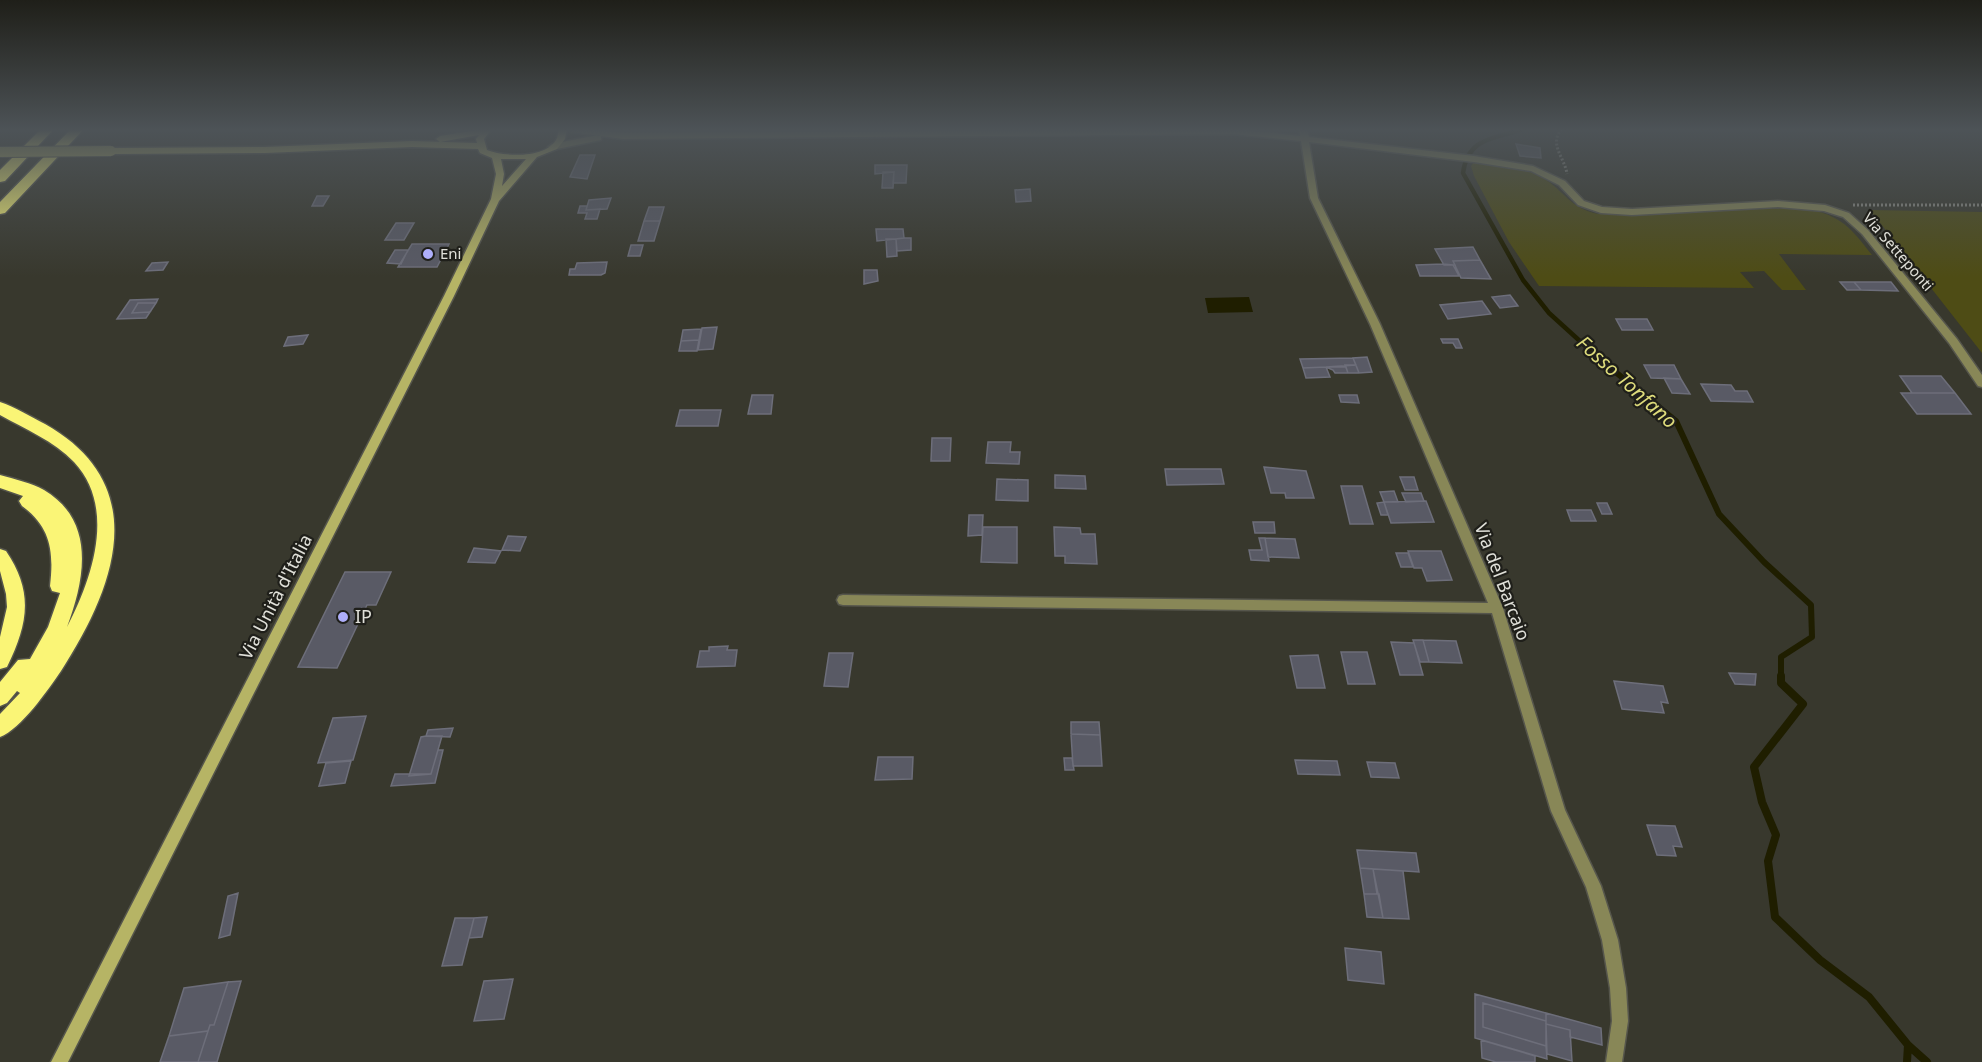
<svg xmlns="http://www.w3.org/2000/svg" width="1982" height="1062" font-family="'Noto Sans',sans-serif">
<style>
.green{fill:#4e4c15}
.water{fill:#1f1e00}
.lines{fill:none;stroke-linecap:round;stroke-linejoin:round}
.stream-far2{stroke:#1f1e00;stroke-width:4.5}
.stream-far1{stroke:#1f1e00;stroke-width:6}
.stream{stroke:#1f1e00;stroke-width:8}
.building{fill:#595a65;stroke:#6d6e7a;stroke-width:1.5}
.street-casing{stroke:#56564c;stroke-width:3}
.secondary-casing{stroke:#56564c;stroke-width:3}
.highway-casing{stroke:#56564c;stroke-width:3}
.path{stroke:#8e8e85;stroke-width:3;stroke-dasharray:2 2;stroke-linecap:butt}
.street{fill:#888757;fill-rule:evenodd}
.secondary{fill:#b6b465;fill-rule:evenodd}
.highway{fill:#faf576;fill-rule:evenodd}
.secondary-bridge-casing{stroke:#56564c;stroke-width:12;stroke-linecap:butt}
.secondary-bridge{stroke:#b6b465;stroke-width:10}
.poi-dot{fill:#aeaefa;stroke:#1f1f1a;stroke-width:2}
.labels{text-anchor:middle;stroke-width:4.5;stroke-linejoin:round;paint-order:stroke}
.far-street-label{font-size:15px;fill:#e0e0d9;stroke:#1f1f1a}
.far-poi-label{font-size:15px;fill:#e0e0d9;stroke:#1f1f1a;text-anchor:start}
.street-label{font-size:18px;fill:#e0e0d9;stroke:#1f1f1a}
.poi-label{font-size:18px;fill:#e0e0d9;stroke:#1f1f1a;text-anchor:start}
.water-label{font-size:20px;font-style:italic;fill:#dddb7b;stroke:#1f1f1a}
</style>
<rect width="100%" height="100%" fill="#38382d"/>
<path class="green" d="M1474,162c23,3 49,4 69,16 22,13 26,30 55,36l200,-6c40,5 50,16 74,47l-93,-1 27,36h-24l-18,-19 -24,1 14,16 -215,-2 -30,-44 -35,-66 -3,-10z
M1870,210l112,2v141z"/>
<path class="water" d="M1249,297l4,15 -45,1 -3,-15z"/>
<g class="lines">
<path class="stream-far2" d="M1523,129c-29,10 -55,8 -60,44l60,107 26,33 65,59"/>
<path class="stream-far1" d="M1613,370l63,51 43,93 45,48 47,43 1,32 -31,20v20"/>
<path class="stream" d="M1781,676v7l22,21 -49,63 8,35 14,33 -8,26 7,56 45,43 49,37 39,48 -1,17
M1908,1045l19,17"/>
</g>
<path class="building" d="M1516,144l24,4 1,10 -21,-2z
M580,155h15l-8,24 -17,-2z
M875,165h32l-1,18h-13l1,-11 -19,2z
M883,172h11l-1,16h-11z
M1030,189l1,12 -15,1 -1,-12z
M317,196h12l-6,10h-11z
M611,198l-4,11 -21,1 3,-10z
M580,206h7l-1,4 14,-1 -3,10h-12l2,-6h-9z
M649,207h15l-4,14h-16z
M644,221h16l-6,20h-16z
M396,223h18l-10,17h-19z
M876,229h27l1,9 -27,3z
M904,238h7v12l-14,1 -1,-12z
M886,239h10l1,17 -10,1z
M412,244h37l-12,23h-39z
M631,245h12l-3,11h-12z
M1473,247l7,13 -27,1 2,4h-11l-9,-16z
M395,250h13l-7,14 -14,-1z
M1480,260l11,19 -30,-1 -8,-17z
M168,262l-5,8 -17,1 6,-8z
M607,262l-2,11 -4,2h-32l1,-6h5l2,-6z
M1443,264l10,1 6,11h-39l-4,-11z
M864,270h13l1,11 -14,3z
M1840,282h14l7,8h-14z
M1854,282h37l7,9 -37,-1z
M1510,295l8,11 -18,2 -8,-11z
M158,299l-2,4h-18l-6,10 18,-1 -4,6 -29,1 13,-19z
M1482,301l9,13 -43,5 -8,-14z
M138,303h18l-6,9 -18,1z
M1616,319h31l6,11h-31z
M717,327l-4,22 -15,1 4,-22z
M701,329l-2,11 -18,1 2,-11z
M308,335l-5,9 -19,2 4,-9z
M1441,339h17l4,9h-6l-3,-5h-10z
M699,340l-2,11h-18l2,-10z
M1367,357l5,15 -13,1 -6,-15z
M1353,358l3,7 -30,2 -23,1 -3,-9z
M1345,365h11l3,8h-11z
M1644,365h30l7,14 -30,-1z
M1326,367h20l2,6h-13l-2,-3z
M1326,367l4,10 -24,1 -3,-10z
M1900,376h41l14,17h-43z
M1664,378l17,1 9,15 -18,-1z
M1701,384l30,1 4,6h12l6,11 -42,-1z
M1901,393h54l16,21h-54z
M752,395h21l-2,19h-23z
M1339,395h18l2,8 -18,-1z
M680,410h41l-3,16h-42z
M932,438h19l-1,23h-19z
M988,442h23l-1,10h10l-1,12 -33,-1z
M1264,467l42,4 8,27h-28l-1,-5h-14z
M1165,469h56l3,15 -57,1z
M1055,475l30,1 1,13 -31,-1z
M1400,477h14l4,13h-13z
M997,479l31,1v21l-32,-1z
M1341,486h21l11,38h-23z
M1394,491l4,11h-14l-4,-10z
M1402,493h19l3,8 -18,1z
M1426,501l8,21 -43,1 -7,-21z
M1384,502l4,13h-7l-4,-12z
M1597,503h10l5,11h-10z
M1567,510h24l5,11h-25z
M969,515h14l-1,20 -14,1z
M1253,522h21l1,11h-20z
M983,527h34v36l-36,-1z
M1054,527l26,1 1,6h14l2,30 -32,-1v-7h-10z
M508,536l18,1 -6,14 -18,-1z
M1259,538h6l4,23 -18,-1 -2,-10h13z
M1265,538l30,1 4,19 -31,-1z
M474,548l27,3 -6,12 -27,-1z
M1408,551h33l11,29 -25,1 -5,-13h-8z
M1396,553h12l5,14h-12z
M345,572h46l-15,33h-9l-30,63 -39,-1z
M1413,640h10l6,22h-9z
M1423,640l33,1 6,22 -33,-1z
M1391,642l23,1 9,32h-23z
M728,646l-1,4h10l-2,16 -38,1 3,-16h9v-4z
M1341,652h26l8,32h-27z
M829,653h24l-5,34 -24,-1z
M1318,655l7,33h-28l-7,-32z
M1729,673l27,1 -1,11 -20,-1z
M1614,681l49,5 5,17 -7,-1 3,11 -42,-4z
M366,716l-13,44 -35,3 15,-45z
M1071,722h28l1,13 -29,-1z
M453,728l-3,9 -24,-1 2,-6z
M1071,734l29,1 2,31h-29z
M426,736h16l-11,38 -22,2 12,-39z
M438,750h5l-8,33 -44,3 4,-12h36z
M878,757h35l-1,22 -37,1z
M1064,758h8l2,12h-9z
M1295,760l42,1 3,14 -42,-1z
M1295,760l42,1 3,14 -42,-1z
M351,761l-6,22 -26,3 7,-23z
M1367,762l28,1 4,15 -28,-1z
M1647,825l28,1 7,21 -9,-1 3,10 -19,-1z
M1357,850l59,3 3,19 -59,-4z
M1360,868l13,1 4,25h-13z
M1373,869l30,2 6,48 -26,-1z
M238,893l-8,42 -11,3 9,-42z
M1364,894h15l4,24 -16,-1z
M487,917l-5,20 -13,1 5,-20z
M455,918h19l-12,47 -20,1z
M1345,948l36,4 3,32 -36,-4z
M513,979l-9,40 -30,2 10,-40z
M241,981l-24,81h-19l12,-37h4l14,-43z
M228,982l-14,43h-4l-2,6 -39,5 15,-48z
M1475,994l71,19v8l-63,-18v24l63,19 1,13 -72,-21z
M1483,1003l63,18v25l-63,-19z
M1546,1013l55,15 1,17 -32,-8v-7l-24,-6z
M1546,1024l24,6 2,31 -25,-7z
M208,1031l-10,31h-38l9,-26z
M1481,1040l54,16v6h-39l-14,-4z"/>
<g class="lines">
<defs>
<path id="street" d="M568,129h19l36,4h34l576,-4 67,7 -1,-7h8l2,8 165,19 59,10 32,15 19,20 18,6 30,2 146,-8 47,4 24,8 19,17 89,109 25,36v12l-4,-1 -29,-43 -87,-109 -19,-17 -19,-6 -46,-4 -146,8 -31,-2 -23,-8 -19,-20 -28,-14 -57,-9 -165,-20 9,56 62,126 123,284 62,202 36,76 17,54 8,48 2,33 -6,41h-16l6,-41 -2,-33 -8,-48 -16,-53 -35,-76 -59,-198 -649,-8 -4,-1 -2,-4 2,-4 4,-1 645,8 -118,-279 -60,-126 -9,-57 -68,-7 -610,5 -51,-7z
M598,135l3,1v4l-49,10 -4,-3 4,-3z"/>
<path id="secondary" d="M484,129h8l-8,10 3,11c17,7 61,9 70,-12 1,-3 1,-6 2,-9h8l-2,10 -8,10 -20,8 -38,44 -45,95 -386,766h-17l393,-766 47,-97 5,-25 -4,-16 -12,-5 -2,-4 -66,-2 -148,6 -153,1 -4,-3 4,-3 153,-1 148,-6 65,2 -1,-4 3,-4 -39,7 -4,-3 4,-3zM501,159h25l-24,27 2,-12z"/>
<path id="highway" d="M41,129h13l-49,52 -5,1v-12z
M71,129h13l-79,84 -5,1v-12z
M0,402c15,5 31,15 45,22 108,61 71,162 16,247 -13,19 -40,58 -61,66v-23l20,-21 -3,-2 -10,12 -7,3v-24l18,-22 12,-1 18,-32 12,-34 -8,-2 -2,-5c4,-34 1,-59 -28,-80l-3,-5 4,-5 -23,-8v-13c14,4 32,8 44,15 52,31 41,89 23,137 25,-48 50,-119 7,-165 -20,-21 -49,-33 -74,-47z
M0,549l6,2c28,41 22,73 1,116l-7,2v-32l7,-30 -1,-13 -6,-23z"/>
</defs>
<use href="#street" class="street-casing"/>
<use href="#secondary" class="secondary-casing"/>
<use href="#highway" class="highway-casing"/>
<path class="path" d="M1562,129c-14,15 3,29 5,45
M1658,129h17
M1853,205h129"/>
<use href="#street" class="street"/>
<use href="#secondary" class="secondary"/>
<use href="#highway" class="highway"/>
<defs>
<path id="secondary-bridge" d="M0,152l111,-1"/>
</defs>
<use href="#secondary-bridge" class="secondary-bridge-casing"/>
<use href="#secondary-bridge" class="secondary-bridge"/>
</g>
<linearGradient id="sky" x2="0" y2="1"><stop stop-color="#1f1f19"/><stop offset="0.47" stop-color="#4d5357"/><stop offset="1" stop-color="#4d5357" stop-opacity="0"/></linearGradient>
<rect width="1982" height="277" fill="url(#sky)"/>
<g class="poi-dot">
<circle cx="428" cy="254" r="6"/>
<circle cx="343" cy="617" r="6"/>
</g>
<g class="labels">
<g class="far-street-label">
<text transform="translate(1898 252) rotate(49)" y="5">Via Setteponti</text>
</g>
<g class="far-poi-label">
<text x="440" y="259">Eni</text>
</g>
<g class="street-label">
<text transform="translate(1502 582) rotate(69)" y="6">Via del Barcaio</text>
<text transform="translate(276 597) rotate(-63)" y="6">Via Unità d'Italia</text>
</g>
<g class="poi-label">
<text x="355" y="623">IP</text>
</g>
<g class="water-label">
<text transform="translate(1627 382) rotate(42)" y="7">Fosso Tonfano</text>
</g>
</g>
</svg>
